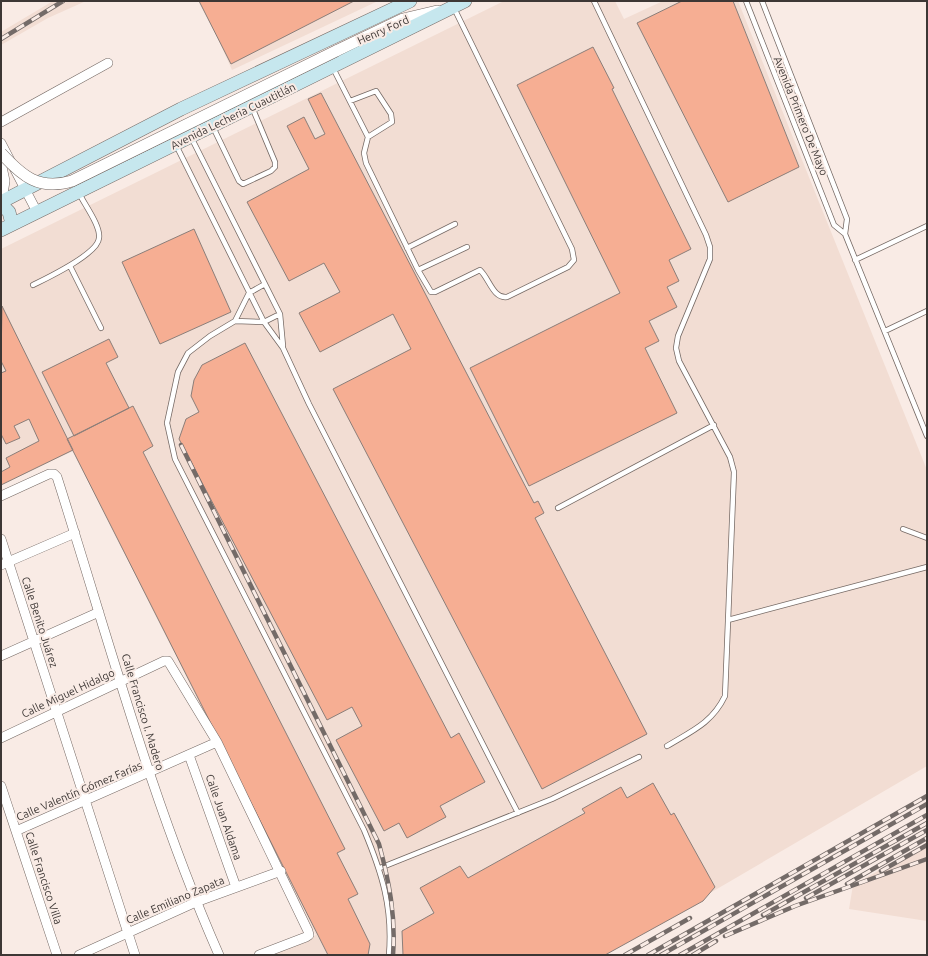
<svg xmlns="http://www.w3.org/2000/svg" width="928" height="956" font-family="Ubuntu,sans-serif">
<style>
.built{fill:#f2ddd3}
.building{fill:#f6ae93;stroke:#8b7e79}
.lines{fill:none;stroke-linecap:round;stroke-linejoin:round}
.service-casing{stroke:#756964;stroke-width:6}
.minor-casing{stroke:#756964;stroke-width:10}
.tertiary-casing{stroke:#756964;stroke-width:12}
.secondary-casing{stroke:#756964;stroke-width:14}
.service{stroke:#fff;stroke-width:4.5}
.minor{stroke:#fff;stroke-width:9}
.tertiary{stroke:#fff;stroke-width:11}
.secondary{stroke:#c6e7ee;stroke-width:13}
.rail-casing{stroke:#746b68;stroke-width:4.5}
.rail{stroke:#f9ebe5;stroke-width:3;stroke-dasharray:9;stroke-linecap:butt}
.tertiary-bridge-casing{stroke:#756964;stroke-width:12;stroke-linecap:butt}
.tertiary-bridge{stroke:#fff;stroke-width:11}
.labels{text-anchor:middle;stroke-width:4;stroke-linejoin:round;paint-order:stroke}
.street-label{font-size:11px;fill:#3d3735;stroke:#f9ebe5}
</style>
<rect width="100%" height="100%" fill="#f9ebe5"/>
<path class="built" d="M53,1h33l-38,17 -47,27v-13z
M201,1h177l-146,69z
M504,1h111l9,18 39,-18h75l189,469v296l-323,189h-335l47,-20 -243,-484 -72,34v-236z
M927,843v78l-78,-12 4,-24z"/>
<path class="building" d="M199,1h155l-123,63z
M682,1h51l66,166 -71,35 -91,-179z
M593,47l21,41 -2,1 79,160 -22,11 10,21 -12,6 10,20 -28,14 10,20 -14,7 32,65 -148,73 -59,-118 150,-75 -103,-208z
M321,93l213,410 4,-2 6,12 -9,5 112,216 -105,55 -209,-400 78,-40 -18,-35 -73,38 -21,-39 41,-21 -16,-29 -35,18 -42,-79 62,-33 -22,-43 17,-9 11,22 10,-5 -17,-35z
M194,229l37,83 -71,32 -38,-82z
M2,306l71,144 -72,35v-13l9,-5 -4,-9 33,-17 -10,-22 -15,7 6,12 -14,6 -5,-10v-61l5,-2 -5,-10z
M109,339l9,18 -12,6 23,45 -55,28 -32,-64z
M245,343l206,395 8,-5 26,49 -45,24 6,11 -39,21 -8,-15 -15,8 -48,-91 26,-14 -10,-19 -25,13 -148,-281 7,-20 13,-7 -8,-16 3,-16 8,-15z
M133,406l20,40 -10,6 202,397 -8,4 21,41 -10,5 22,45 -2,11h-40l-261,-516z
M653,783l18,32 3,-2 41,74 -12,14 -98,54h-202l-1,-24 32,-18 -14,-25 40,-22 8,12 117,-65 -3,-4 39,-22 6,11z"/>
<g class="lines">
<defs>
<path id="service" d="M594,1l112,234 4,12v12l-32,77 -2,12 3,13 51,96 4,15 -9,224c-13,27 -33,35 -58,50
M746,1l88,224 11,9 82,202
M762,1l85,218 -2,15
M333,68l35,69 -4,16 2,10 52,107 49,-23
M350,101l26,-10 15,23 1,8 -24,15
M213,127l26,54 4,3 28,-13 4,-4v-5l-23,-55
M191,137l89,177 3,32
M176,145l88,177 19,26 26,56 209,409
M407,248l48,-24
M855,260l72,-34
M70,266l31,62
M418,270l13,22h4l45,-22c9,8 13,29 27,27l61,-30 6,-7 -2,-11 -118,-241
M265,284l-16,9 -14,28 -25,15 -22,17 -10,19 -11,51 8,36 189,371c18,43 29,78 25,125
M33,285c14,-7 65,-31 66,-47 2,-12 -15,-34 -20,-45
M235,321l29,1 16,-8
M885,331l42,-20
M558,508l156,-83
M903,529l24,9
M728,620l199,-53
M380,868l172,-69 87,-42"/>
<path id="minor" d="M1,122l107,-59
M1,143l36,69
M1,496l48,-22h5l3,3c51,160 94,324 162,478
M1,539l134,416
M1,565l74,-32
M1,656l98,-44
M1,738l163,-77h4l49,81 91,189 1,4 -3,2 -47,18
M189,755l47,132
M1,786l56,169
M16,831l201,-89
M79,955l117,-53 85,-31"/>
<path id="tertiary" d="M336,51l67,-32 34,-8
M1,167l3,14 -3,20"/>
<path id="secondary" d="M1,202l180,-93 229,-108
M1,204l8,8 3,12
M1,230l464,-229"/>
</defs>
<use href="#service" class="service-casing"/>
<use href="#minor" class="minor-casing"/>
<use href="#tertiary" class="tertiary-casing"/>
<use href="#secondary" class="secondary-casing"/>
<use href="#service" class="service"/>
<use href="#minor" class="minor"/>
<use href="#tertiary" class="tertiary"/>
<use href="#secondary" class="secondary"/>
<defs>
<path id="rail" d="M1,39l62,-38
M181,445l198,399c10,37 17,72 14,111
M881,871l46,-26
M847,884l80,-46
M806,898l121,-68
M763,915l164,-92
M725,936l70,-30 132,-47
M625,955l65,-37
M648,955l279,-159
M661,955l266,-151
M680,955l247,-140
M693,955l23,-14"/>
</defs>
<use href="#rail" class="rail-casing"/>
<use href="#rail" class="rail"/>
<defs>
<path id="tertiary-bridge" d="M1,153c21,23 38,38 71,28l264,-130"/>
</defs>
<use href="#tertiary-bridge" class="tertiary-bridge-casing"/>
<use href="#tertiary-bridge" class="tertiary-bridge"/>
</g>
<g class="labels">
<g class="street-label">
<text transform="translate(383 30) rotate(-24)" y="4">Henry Ford</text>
<text transform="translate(233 116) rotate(-26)" y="4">Avenida Lecheria Cuautitlán</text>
<text transform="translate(801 116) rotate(68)" y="4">Avenida Primero De Mayo</text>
<text transform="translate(40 622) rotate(72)" y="4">Calle Benito Juárez</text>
<text transform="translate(68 693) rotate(-25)" y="4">Calle Miguel Hidalgo</text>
<text transform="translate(143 712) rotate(73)" y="4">Calle Francisco I. Madero</text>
<text transform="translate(79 791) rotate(-23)" y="4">Calle Valentín Gómez Farías</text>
<text transform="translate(224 817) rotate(71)" y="4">Calle Juan Aldama</text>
<text transform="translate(44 878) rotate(72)" y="4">Calle Francisco Villa</text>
<text transform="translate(175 900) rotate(-23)" y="4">Calle Emiliano Zapata</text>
</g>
</g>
<rect width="928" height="956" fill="none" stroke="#3d3735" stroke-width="4"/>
</svg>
